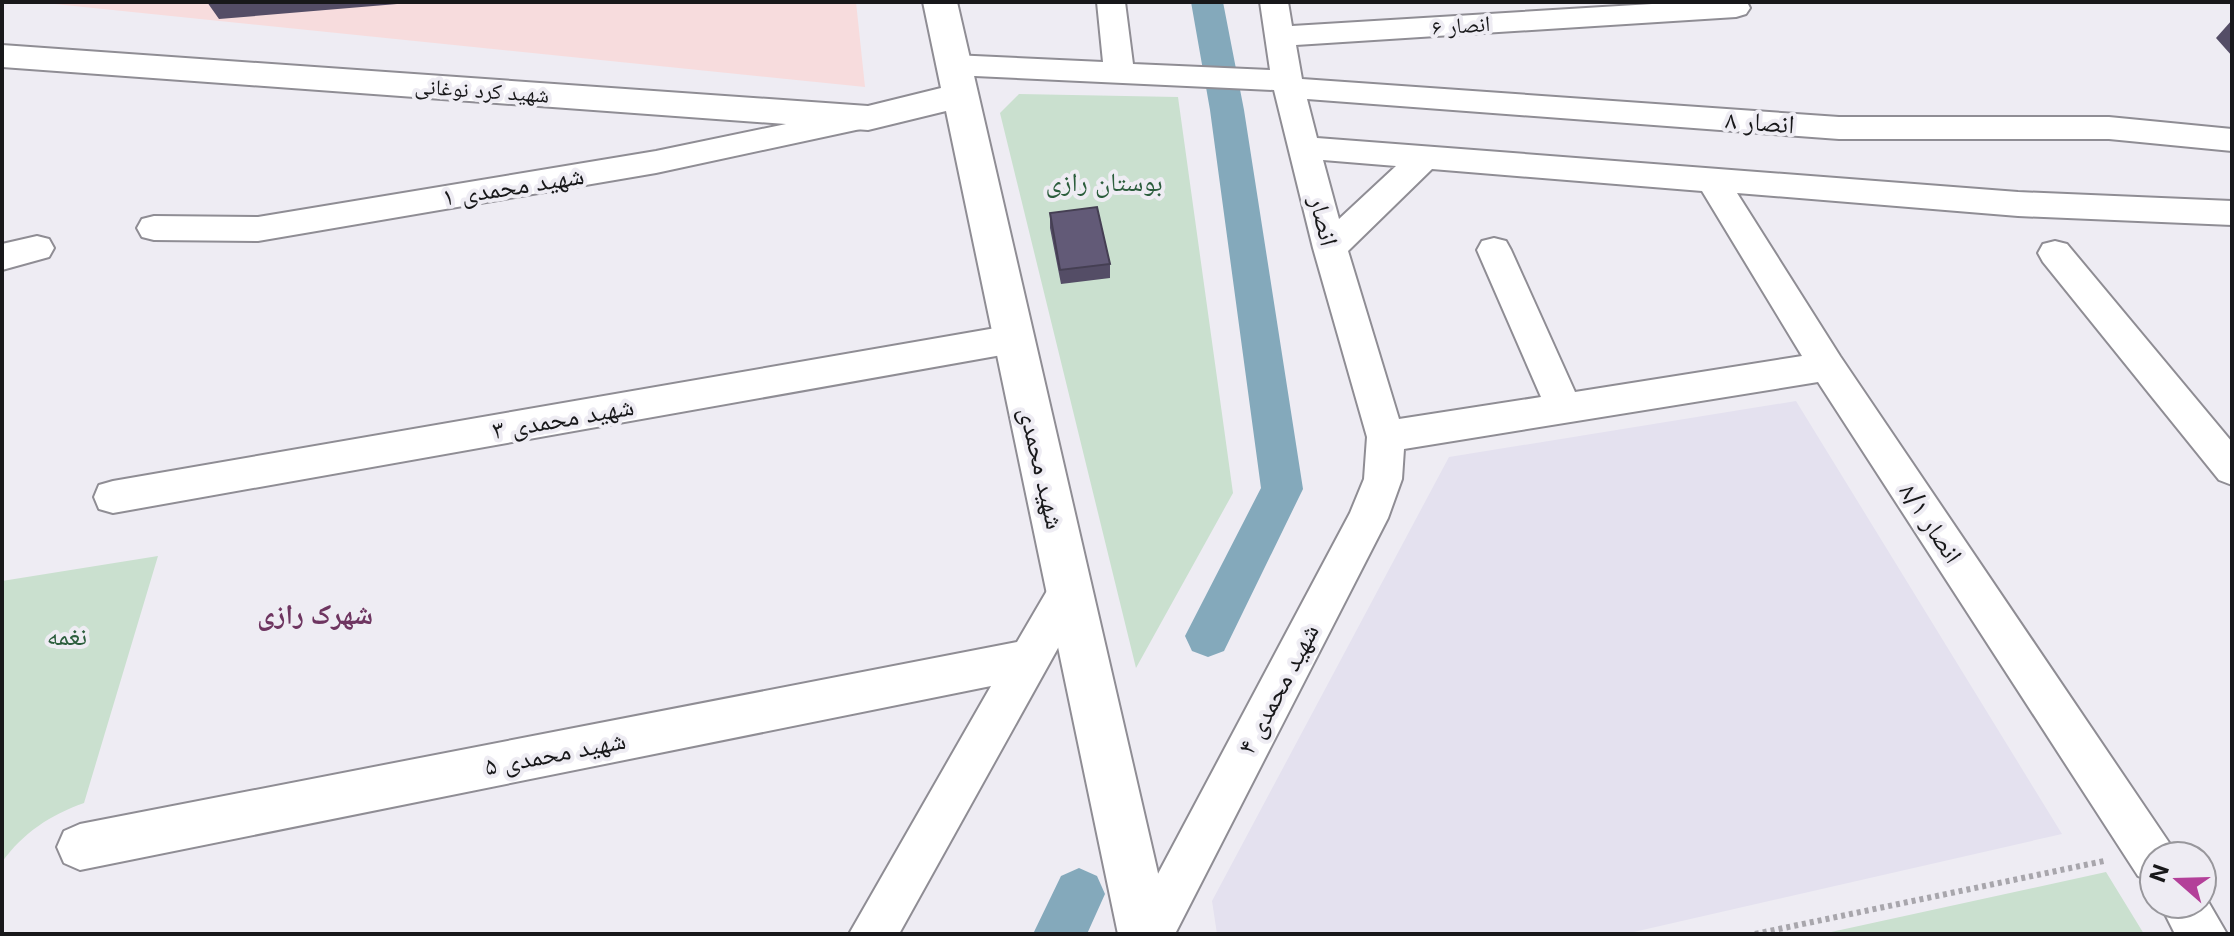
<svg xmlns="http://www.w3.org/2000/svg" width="2234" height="936" font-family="Inter,'Noto Naskh Arabic',sans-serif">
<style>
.commercial{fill:#f7dcdd}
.built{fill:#e4e1ef}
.green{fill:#cae0cf}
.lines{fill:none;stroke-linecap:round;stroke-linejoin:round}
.canal{fill:#84a9bb;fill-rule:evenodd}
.minor-casing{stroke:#8f8d94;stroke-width:4}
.tertiary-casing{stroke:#8f8d94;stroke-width:4}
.path{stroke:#a8a6ac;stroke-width:6;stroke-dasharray:4 4;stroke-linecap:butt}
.minor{fill:#fff;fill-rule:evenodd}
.tertiary{fill:#fff;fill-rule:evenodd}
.wall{fill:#544d66}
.building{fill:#625a77;stroke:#453f53;stroke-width:2}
.labels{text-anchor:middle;stroke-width:8;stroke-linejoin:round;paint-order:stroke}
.far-street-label{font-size:22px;fill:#18181a;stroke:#eeecf3}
.street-label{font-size:26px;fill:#18181a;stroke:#eeecf3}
.park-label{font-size:26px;fill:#2b5d3c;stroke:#eeecf3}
.neighbourhood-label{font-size:28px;font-weight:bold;fill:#6e3560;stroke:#eeecf3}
</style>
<rect width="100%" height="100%" fill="#eeecf3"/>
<path class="commercial" d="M35,2h821l9,85z"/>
<path class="built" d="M1796,401l266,433 -437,100h-408l-5,-33 237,-444z"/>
<path class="green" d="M1019,94l159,3 55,396 -97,175 -136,-555z
M158,556l-74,247c-34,12 -61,30 -82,59v-281z
M2106,872l38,62h-322z"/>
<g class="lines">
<path class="canal" d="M1191,2h32l21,108 59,379 -79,162 -16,6 -16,-6 -7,-15 76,-148 -51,-378z
M1079,868l18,8 8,18 -18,40h-54l28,-58z"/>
<defs>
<path id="minor" d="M1097,2h28l8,62 137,6 -10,-68h28l4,24 393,-24h62l3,6 -4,6 -10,3 -440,28 6,34 537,38h270l123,12v22l-123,-12h-270l-532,-40 10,39 701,54 214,9v24l-214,-9 -281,-23 103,163 330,488 5,12h-21v27l-16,-7 -320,-494 -414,67 -2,30 -14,39 -213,416h-49l224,-421 14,-34 3,-42 -54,-189 -39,-158 -321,-15 -11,-3 -4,-7 4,-7 11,-3 150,7zM1323,160l73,6 -57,53zM1432,169l270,22 100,165 -227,36 -64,-142 -5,-9 -12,-3 -12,3 -5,9 64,147 -142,22 -51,-168z
M868,107l11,4 4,7 -4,7 -223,48 -398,68 -104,-1 -12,-3 -5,-9 5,-9 12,-3 104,1 398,-66z
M37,236l12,3 5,9 -5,9 -47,13v-26z
M2055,241l12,3 165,198v43l-13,-5 -176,-218 -5,-9 5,-9z
M1013,325l13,4 5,10 -5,10 -13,4 -900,160 -14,-4 -5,-12 5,-12 14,-4z
M1069,572l14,5 6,13 -6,13 -184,331h-50l142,-248 -911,184 -16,-7 -7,-16 7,-16 16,-7 937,-182 38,-65z
M2202,891l25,43h-52l-15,-30h42z"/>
<path id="tertiary" d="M923,2h34l215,932h-54l-172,-823 -78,19 -866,-63v-22l866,61 73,-18z"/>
</defs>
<use href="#minor" class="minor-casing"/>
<use href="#tertiary" class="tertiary-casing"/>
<path class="path" d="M1755,934l349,-73"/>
<use href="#minor" class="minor"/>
<use href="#tertiary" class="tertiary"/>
</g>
<path class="wall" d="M207,2h203l-1,1 -190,16z
M2232,20v36l-16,-18z
M1050,213l60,51v14l-49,6 -11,-56z"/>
<path class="building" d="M1097,207l13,57 -50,6 -10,-57z"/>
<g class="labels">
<g class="far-street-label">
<text transform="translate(1461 25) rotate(-4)" y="8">انصار ۶</text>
<text transform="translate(482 90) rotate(4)" y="8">شهید کرد نوغانی</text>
</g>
<g class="street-label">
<text transform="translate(1760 122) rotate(4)" y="9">انصار ۸</text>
<text transform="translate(513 186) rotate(-9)" y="9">شهید محمدی ۱</text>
<text transform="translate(1324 221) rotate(76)" y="9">انصار</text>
<text transform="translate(563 418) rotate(-10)" y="9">شهید محمدی ۳</text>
<text transform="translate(1042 468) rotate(77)" y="9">شهید محمدی</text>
<text transform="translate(1931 523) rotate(56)" y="9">انصار ۸/۱</text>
<text transform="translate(1278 689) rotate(-62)" y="9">شهید محمدی ۴</text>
<text transform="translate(555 753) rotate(-11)" y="9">شهید محمدی ۵</text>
</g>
<g class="park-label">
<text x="1104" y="191">بوستان رازی</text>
<text x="67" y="645">نغمه</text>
</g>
<g class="neighbourhood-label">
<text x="315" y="624">شهرک رازی</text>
</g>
</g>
<rect width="2234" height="936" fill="none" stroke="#18181a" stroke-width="8"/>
<g transform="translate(2178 880) rotate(290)"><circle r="38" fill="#eeecf3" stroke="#98979c" stroke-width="2"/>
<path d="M0-6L14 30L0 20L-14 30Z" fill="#b34099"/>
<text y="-12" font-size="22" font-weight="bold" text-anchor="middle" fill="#18181a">N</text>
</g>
</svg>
